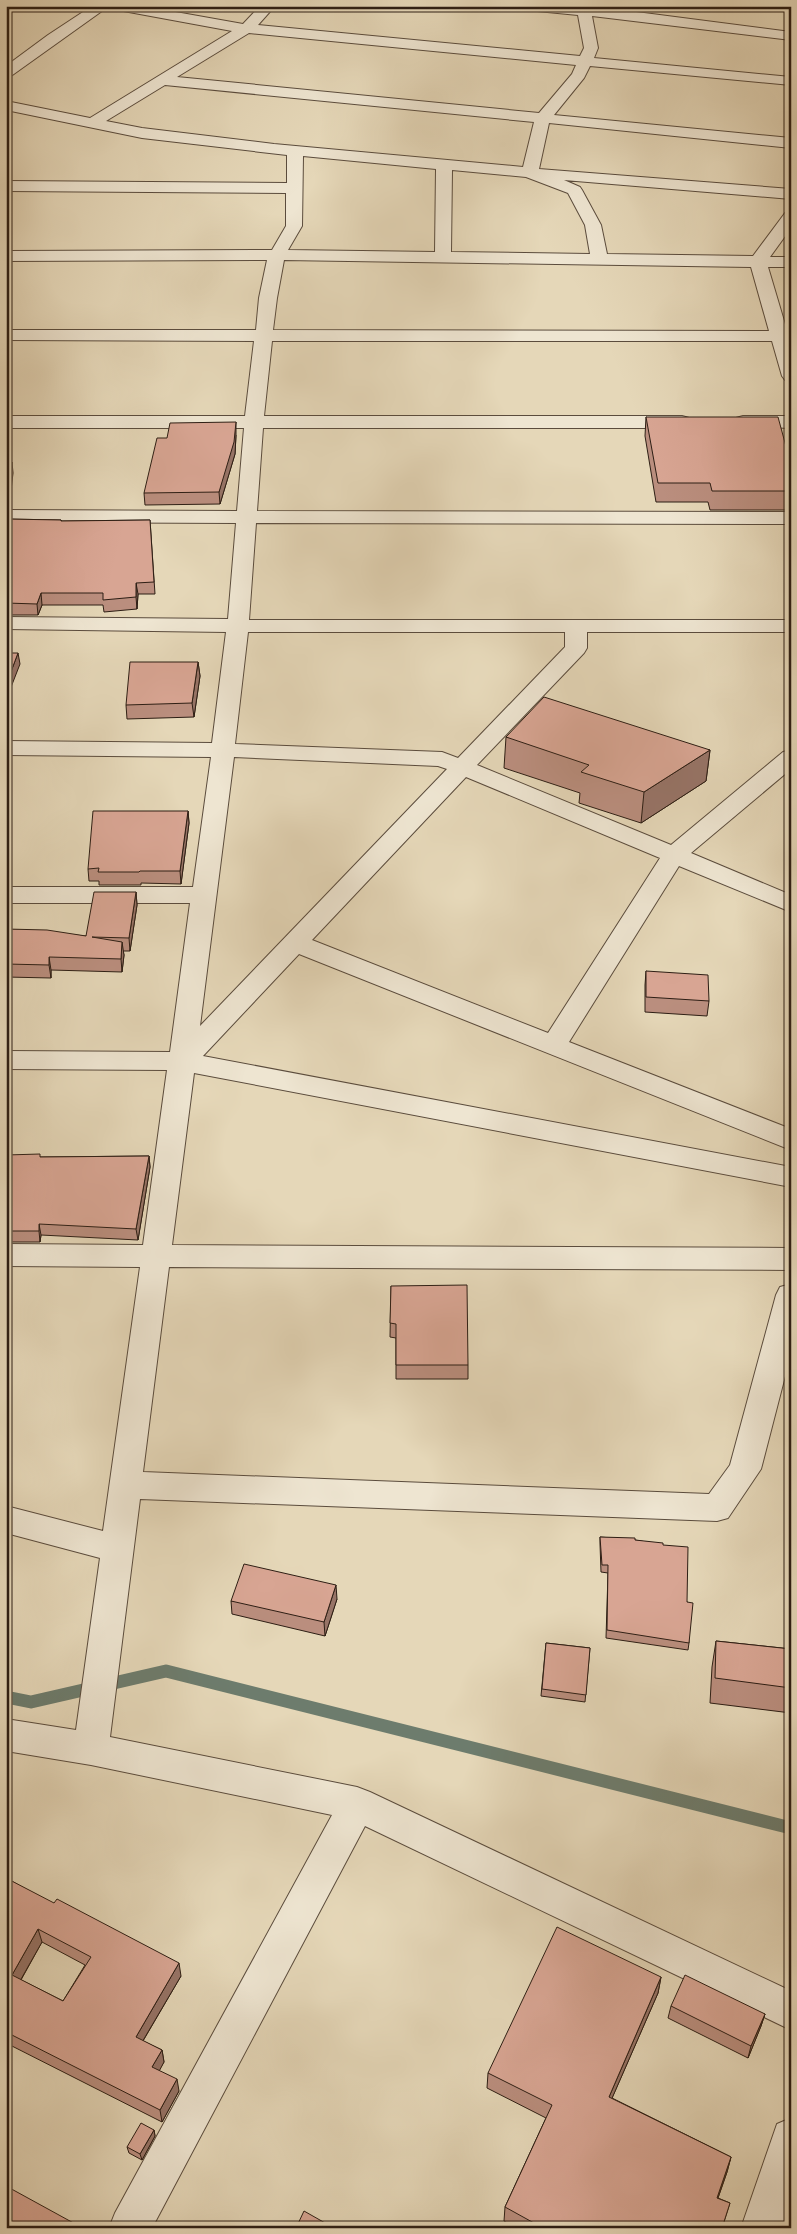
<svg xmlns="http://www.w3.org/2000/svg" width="797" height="2234" font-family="'Libre Caslon Text',serif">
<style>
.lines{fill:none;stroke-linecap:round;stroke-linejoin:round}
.stream{stroke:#6d7c6d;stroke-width:13}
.minor-casing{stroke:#5b4c3d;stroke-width:2}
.minor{fill:#eee5d1;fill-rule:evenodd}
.wall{fill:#ba8e7e;stroke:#2d1e14;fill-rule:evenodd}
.shaded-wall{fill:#977467;stroke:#2d1e14}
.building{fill:#d8a593;stroke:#2d1e14;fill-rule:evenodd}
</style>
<rect width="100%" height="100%" fill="#e5d7b8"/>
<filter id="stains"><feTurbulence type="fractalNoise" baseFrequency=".004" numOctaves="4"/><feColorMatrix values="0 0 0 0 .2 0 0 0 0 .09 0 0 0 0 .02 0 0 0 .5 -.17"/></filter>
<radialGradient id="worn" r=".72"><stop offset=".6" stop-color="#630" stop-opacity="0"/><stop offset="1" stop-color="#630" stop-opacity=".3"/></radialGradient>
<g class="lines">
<path class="stream" d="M6,1697l25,5 135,-31 625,157"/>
<defs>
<path id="minor" d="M92,6h17l-98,70 -5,1v-11l42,-31z
M111,6h31l101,18 17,-18h15l-17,19 322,31 4,-8 -6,-33 -51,-5 -7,-4h70l201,26v8l-199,-24 6,32 -4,10 197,19v8l-201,-19 -6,12 -30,37 237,23v10l-242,-25 -10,46 252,20v10l-227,-19 16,7 2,3 19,35 6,29 146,2 32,-43 6,-2v17l-21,29h21v10h-23l19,64h4v50l-6,-1 -3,-4 -10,-35h-500l-8,75h418l7,2 2,4 -2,4 -7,2h-419l-6,83 534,1v12l-535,-1 -7,97h542v12h-204v16l-3,5 -107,112 194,80 112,-93 8,-2v19l-100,84 100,42v17l-112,-46 -110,176 222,87v21l-492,-196 -96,102 588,111v20l-597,-114 -22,172 619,3v22l-622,-3 -26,205 566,22 21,-29 46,-170 4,-8 11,-3v69l-30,116 -33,49 -11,3 -577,-22 -30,238 247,50 13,5 421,199v39l-426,-204 -213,402h-43l6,-15 217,-398 -241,-50 -85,-14v-32l70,11 24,-172 -94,-25v-27l97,25 37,-264 -134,-1v-22l137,1 24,-175 -161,-1v-18l164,1 20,-149h-184v-16h187l18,-130 -205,-2v-14l206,2 14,-111 -220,-3v-12l222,2 8,-96 -230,-1v-12l231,1 7,-83h-238v-12h239l9,-75 -248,-1v-10h250l3,-32 8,-38 -261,1v-10l266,-1 14,-24v-33l-280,-2v-10l281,2v-28l-145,-17 -136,-28v-9l84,17 142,-87 -114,-21zM249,33l327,32 -4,9 -33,39 -362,-36zM165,85l369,37 -11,45 -249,-23 -132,-16 -36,-7zM303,156l133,13 -1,83 -147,-2 14,-24zM452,170l74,7 42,16 17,32 5,29 -139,-2zM284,260l467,7 18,64 -496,-1 4,-32zM248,632h317v15l-107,111 -16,-6 -207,-8zM234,757l204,9 9,3 -247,257zM466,777l194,81 -112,175 -236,-93z
M743,416h48v12l-55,-2 -2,-4 2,-4z
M791,2118v84l-8,26h-42l36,-104z"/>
</defs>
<use href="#minor" class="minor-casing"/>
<use href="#minor" class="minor"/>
</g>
<path class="wall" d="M646,417l145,48v45h-81l-2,-8h-52l-11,-66z
M236,435l-1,19 -15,50 -75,1 -1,-12z
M6,519l55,1 1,1 88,-1 5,74h-17l-1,15 -33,3 -1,-7h-61l-4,10h-30l-1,-6h-1z
M198,662l2,14 -6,41 -67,2 -1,-14z
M506,737l204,13 -4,31 -65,42 -62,-20 1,-10 -76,-25z
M188,811l1,12 -8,61 -40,-1v2h-42v-4h-10l-1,-12z
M136,892l1,13 -7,46h-7l1,4 -2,17 -71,-2v8l-45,-1v-48l80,7z
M646,971l63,30 -2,15 -62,-4v-27z
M6,1155l35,2 108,-1 1,11 -12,73 -97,-5 -1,7h-34z
M391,1286l77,79v14h-72v-41l-6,-1z
M600,1537l35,3 28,5 24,57 2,41 -1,7 -82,-12 2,-65 -7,-1 -1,-28z
M337,1599l-12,37 -93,-22 -1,-13z
M716,1641l75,8v64l-81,-10 2,-36z
M546,1643l44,5 -5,54 -44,-6z
M791,1715v22l-4,-1z
M6,1878l175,98 -38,65 19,9 2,12 -5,8 20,21 -17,31 -156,-79zM42,1942l43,23 -22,36 -42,-21z
M661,1977l-3,16 -46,105 119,59 -4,15 -9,26 12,5 -8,25h-206l-12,-7 1,-14 41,-89 -59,-30 1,-15z
M671,2006l94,8 -4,12 -13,32 -80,-40z
M154,2130l1,6 -13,24 -13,-7 -2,-6z"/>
<path class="shaded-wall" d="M236,422v13l-1,19 -15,50 -1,-12z
M12,462l1,11 -4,35 -3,2v-13z
M136,583l2,11 -1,15 -1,-12z
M41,593l1,12 -4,10 -1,-11z
M18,653l2,11 -14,36v-15z
M198,662l2,14 -6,41 -2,-14z
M710,750l-4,31 -65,42 3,-31z
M188,811l1,12 -8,61 -1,-13z
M136,892l1,13 -7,46 -1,-13z
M122,942l2,13 -2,17 -1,-13z
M49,957l2,13v8l-2,-13z
M149,1156l1,11 -12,73 -2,-11z
M39,1224l2,11 -1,7 -1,-11z
M336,1585l1,14 -12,37 -1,-14z
M38,1929l4,13 -26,46 -4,-13z
M179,1963l2,13 -43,73 -2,-12z
M661,1977l-3,16 -52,119 3,-15z
M765,2014l-4,12 -13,32 3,-12z
M162,2050l2,12 -9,17 -3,-12z
M177,2079l2,12 -17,31 -2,-12z
M154,2130l1,6 -13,24 -2,-6z
M731,2157l-4,15 -14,40 4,-14z"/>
<path class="building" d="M646,417h132l13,48v26h-79l-2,-8h-52z
M236,422l-2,20 -15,50 -75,1 13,-55h10l3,-15z
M6,462h6l-4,35h-2z
M6,519l55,1v1l89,-1 4,62 -18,1v14l-33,3v-7h-62l-4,11 -31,-1 3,-6h-3z
M6,653h12l-12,32z
M130,662h68l-6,41 -66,2z
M544,697l166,53 -66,42 -63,-20 8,-7 -83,-28z
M93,811h95l-8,60h-40l-1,1h-41l1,-4 -11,1z
M94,892h42l-7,46 -37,-1 30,5 -1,17 -72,-2v8l-43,-1v-35l41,1 39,6z
M646,971l62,4 1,26 -63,-4z
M40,1154v3l109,-1 -13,73 -97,-5v7h-33v-76z
M467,1285l1,80h-72v-41l-6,-1 1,-37z
M600,1537l35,1v2l28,3v2l25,2 -1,55 6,1 -4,40 -82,-13 1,-65h-6z
M244,1564l92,21 -12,37 -93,-21z
M716,1641l75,8v39l-76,-10z
M546,1643l44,5 -4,47 -44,-6z
M6,1878l48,25 3,-4 122,64 -43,74 26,13 -10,17 25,12 -17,31 -154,-78zM38,1929l53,28 -28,44 -51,-26z
M557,1927l104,50 -52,120 122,60 -14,41 13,5 -8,25h-179l-38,-21 47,-102 -64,-32z
M685,1975l80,39 -14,32 -80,-40z
M141,2123l13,7 -14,24 -13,-7z
M6,2186l73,40 -1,2h-72z
M304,2211l30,17h-38z"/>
<rect width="797" height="2234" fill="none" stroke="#e5d7b8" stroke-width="25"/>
<rect x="8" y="8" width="782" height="2219" fill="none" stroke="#2d1e14" stroke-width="2.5"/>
<rect x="12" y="12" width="772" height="2209" fill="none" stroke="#2d1e14"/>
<rect width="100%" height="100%" filter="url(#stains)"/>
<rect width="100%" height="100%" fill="url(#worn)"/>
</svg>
